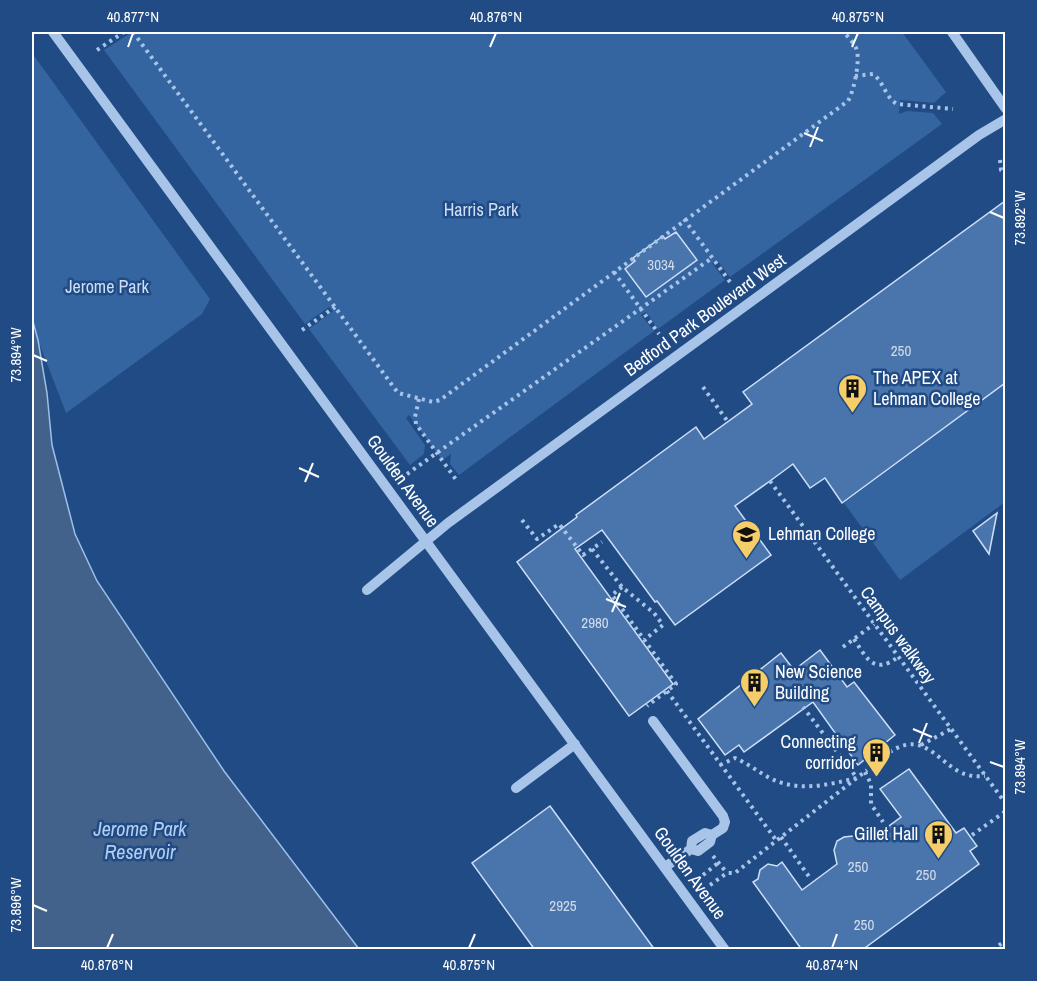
<svg xmlns="http://www.w3.org/2000/svg" width="1037" height="981" font-family="'Archivo Narrow',sans-serif">
<style>
.green{fill:#3465a1}
.water{fill:#42628b;stroke:#9cc0ea;stroke-width:1.5}
.building{fill:#4975ac;stroke:#cddff7;stroke-width:1.5}
.lines{fill:none;stroke-linecap:round;stroke-linejoin:round}
.path{stroke:#a8c5e9;stroke-width:4;stroke-dasharray:3 4.5;stroke-linecap:butt}
.minor{stroke:#a8c5e9;stroke-width:10}
.ticks{fill:none;stroke:#fff;stroke-width:2}
.labels{text-anchor:middle;stroke-width:5;stroke-linejoin:round;paint-order:stroke}
.number-label{font-size:15px;fill:#d2dcea}
.park-label{font-size:18px;fill:#cddff7;stroke:#204b84}
.street-label{font-size:18px;fill:#fff;stroke:#204b84}
.poi-label{font-size:18px;fill:#fff;stroke:#204b84;text-anchor:start}
.water-label{font-size:20px;font-style:italic;fill:#b4cff1;stroke:#204b84}
.neatline{fill:none;stroke:#fff;stroke-width:2}
.ticks-label{font-size:15px;text-anchor:middle;fill:#fff}
</style>
<rect width="100%" height="100%" fill="#204b84"/>
<path class="green" d="M127,32h775l44,60 -12,11 -34,-3 -1,14 8,-3 26,2 9,11 -212,153 -13,-17 -5,3 13,17 -67,49 -12,-17 -5,3 13,16 -195,144 -9,-11 1,-10 -9,6 -33,-45 -3,3 19,27 -1,9 -14,11 -101,-136 24,-18 -4,-4 -24,17 -201,-274 25,-16z
M32,53l178,246 -8,15 -136,99 -28,-73 -6,-23z
M1005,384v118l-105,78 -56,-77z"/>
<path class="water" d="M32,318l6,22 9,53 5,52 23,89 22,47 127,190 135,178h-327z"/>
<path class="building" d="M1005,201v182l-163,120 -17,-25 -15,10 -17,-24 -23,17 -35,25 36,49 -96,70 -18,-24 -2,1 -53,-72 -27,19 98,135 -44,32 -112,-154 60,-45 -1,-2 120,-88 8,12 48,-35 -9,-12z
M676,232l21,28 -51,37 -21,-28 10,-8 -2,-3 30,-22 2,3z
M997,513l-8,41 -16,-23z
M820,650l27,37 7,-5 41,53 -37,30 -45,-63 -69,50 -5,-7 -14,10 -27,-36 83,-66 13,17z
M909,769l47,64 8,-5 13,18 -7,5 9,13 -117,86h-60l-49,-68 5,-3 2,-9 8,-6 9,2 5,-4 20,28 35,-26 -3,-14 3,-9 7,-4 9,-1 14,6 34,-25 -21,-28z
M550,806l105,144h-120l-63,-87z"/>
<g class="lines">
<path class="path" d="M133,32l265,361 35,9 7,-2 408,-299c6,-10 13,-43 8,-53 -3,-6 -8,-11 -12,-16
M97,50l27,-18
M855,76l18,-2c11,8 12,23 24,30l56,5
M1000,160l1,10 5,3
M684,219l46,63
M614,272l45,62
M302,330l33,-23
M703,387l25,35
M419,399l-4,18 1,7 41,57
M407,474l305,-216
M770,481l236,323
M522,520l15,19 22,-15 24,31 19,-13
M592,549l30,38 32,26 9,12 -19,15
M622,587l-10,8 64,89 -29,22
M854,639c13,20 20,36 44,18
M843,647l31,-23
M667,691l109,149
M921,745l30,-16
M720,765l15,-7c12,5 22,13 33,19 29,16 59,8 89,1l-54,-71
M872,766c8,-6 15,-13 23,-17 28,-15 42,10 63,22 9,5 17,6 27,5
M865,772l6,12v20l12,18
M972,835l34,-24
M781,837l29,41
M713,856l14,17
M703,875l15,-12
M710,885l17,-12h8l132,-103
M993,950l13,-10"/>
<path class="minor" d="M53,32l672,918
M952,32l54,77
M367,590l81,-67 531,-388 27,-16
M653,721l70,95 2,6 -2,6 -11,7
M516,788l59,-44
M665,867l26,-18 1,-8 13,-8 7,2 -2,7 -12,9 -7,-2"/>
</g>
<path class="ticks" d="M128,47l5,-14M490,47l6,-14M852,47l6,-14M804,133l19,8M810,147l8,-20M990,212l14,6M33,355l14,6M299,468l20,9M305,482l8,-19M606,599l20,8M612,612l8,-19M913,729l19,8M919,743l8,-20M990,762l14,5M33,905l14,6M107,948l6,-14M469,948l6,-14M832,948l5,-14"/>
<defs>
<symbol id="building-pin" viewBox="-11 -11 22 30"><path d="M0 17L-7.5 6A9.5 9.5 0 1 1 7.5 6Z" fill="#f6ce69" stroke="#204b84"/><path d="M-4-6H4V6H1V3H-1V6H-4ZM-2.5-4.3h1.7v1.8h-1.7ZM.8-4.3h1.7v1.8H.8ZM-2.5-1h1.7V.8h-1.7ZM.8-1h1.7V.8H.8Z" fill="#111"/></symbol>
<symbol id="university-pin" viewBox="-11 -11 22 30"><path d="M0 17L-7.5 6A9.5 9.5 0 1 1 7.5 6Z" fill="#f6ce69" stroke="#204b84"/><path d="M0-5L7-2L0 1L-7-2ZM-4 1L0 2.5L4 1V4Q0 6-4 4Z" fill="#111"/></symbol>
</defs>
<g fill-rule="evenodd">
<use href="#building-pin" x="836" y="372" width="33" height="45"/>
<use href="#university-pin" x="730" y="518" width="33" height="45"/>
<use href="#building-pin" x="738" y="666" width="33" height="45"/>
<use href="#building-pin" x="860" y="736" width="33" height="45"/>
<use href="#building-pin" x="922" y="818" width="33" height="45"/>
</g>
<g class="labels">
<g class="number-label">
<text x="661" y="270">3034</text>
<text x="901" y="356">250</text>
<text x="595" y="628">2980</text>
<text x="858" y="872">250</text>
<text x="926" y="880">250</text>
<text x="563" y="911">2925</text>
<text x="864" y="930">250</text>
</g>
<g class="park-label">
<text x="481" y="216">Harris Park</text>
<text x="107" y="293">Jerome Park</text>
</g>
<g class="street-label">
<text transform="translate(705 315) rotate(-36)" y="6">Bedford Park Boulevard West</text>
<text transform="translate(403 481) rotate(54)" y="6">Goulden Avenue</text>
<text transform="translate(898 635) rotate(54)" y="6">Campus walkway</text>
<text transform="translate(690 873) rotate(54)" y="6">Goulden Avenue</text>
</g>
<g class="poi-label">
<text x="873" y="384">The APEX at<tspan x="873" dy="21">Lehman College</tspan></text>
<text x="768" y="540">Lehman College</text>
<text x="775" y="678">New Science<tspan x="775" dy="21">Building</tspan></text>
<text x="856" y="748" text-anchor="end">Connecting<tspan x="856" dy="21">corridor</tspan></text>
<text x="918" y="840" text-anchor="end">Gillet Hall</text>
</g>
<g class="water-label">
<text x="140" y="836">Jerome Park<tspan x="140" dy="23">Reservoir</tspan></text>
</g>
</g>
<rect width="1037" height="981" fill="none" stroke="#204b84" stroke-width="66"/>
<rect x="33" y="33" width="971" height="915" class="neatline"/>
<g class="ticks-label">
<text x="133" y="22">40.877°N</text>
<text x="496" y="22">40.876°N</text>
<text x="858" y="22">40.875°N</text>
<text transform="translate(1020 218) rotate(-90)" y="5">73.892°W</text>
<text transform="translate(16 355) rotate(-90)" y="5">73.894°W</text>
<text transform="translate(1020 767) rotate(-90)" y="5">73.894°W</text>
<text transform="translate(16 905) rotate(-90)" y="5">73.896°W</text>
<text x="107" y="970">40.876°N</text>
<text x="469" y="970">40.875°N</text>
<text x="832" y="970">40.874°N</text>
</g>
</svg>
